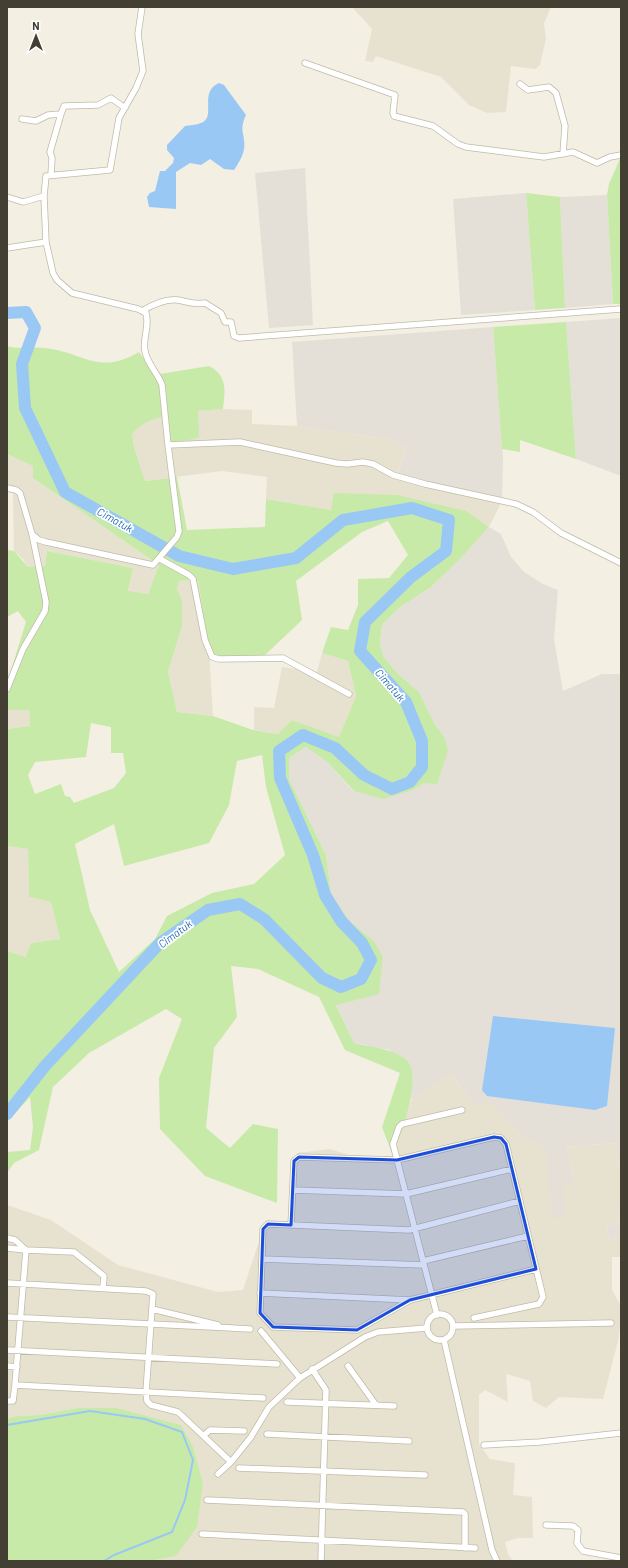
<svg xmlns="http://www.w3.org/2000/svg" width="628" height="1568" font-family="Barlow,sans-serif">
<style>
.residential{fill:#e7e2d0}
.industrial{fill:#e4e0d8}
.green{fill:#c7eaa8;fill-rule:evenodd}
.water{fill:#9ac8f4}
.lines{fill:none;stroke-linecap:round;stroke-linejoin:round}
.stream{stroke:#9ac8f4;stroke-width:2}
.river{stroke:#9ac8f4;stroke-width:12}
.street-casing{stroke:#c1baa8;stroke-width:7}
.street{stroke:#fff;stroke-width:5.5}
.marked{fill:#1d4ed8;fill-opacity:0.2;stroke:#1d4ed8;stroke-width:3;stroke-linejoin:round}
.labels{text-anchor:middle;stroke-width:3.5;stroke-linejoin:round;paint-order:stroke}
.water-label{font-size:11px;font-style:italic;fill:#276eb6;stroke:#fff}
</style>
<rect width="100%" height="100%" fill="#f3efe3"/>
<path class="residential" d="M352,7h199l-7,16 2,16 -6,26 -5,4 -24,-3 -5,46 -19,1 -18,-8 -28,-28 -65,-21 -3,6 -8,-1 7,-32z
M223,409l29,1v14l45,2 92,13 18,8 -10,27 105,27 -13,26 -24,-16 -134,-1 -65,-11 1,-22 -45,-6 -77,10 -11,-34 -2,-13 6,-7 10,-7 19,-4 31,23v-28z
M7,454l26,12v12l126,87 -11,29 -20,-2 5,-24 -86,-17 -2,15 -17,1 -5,-8 -9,-8 -1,-58 -6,-1z
M198,580l11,71 4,65 -36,-4 -9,-40 14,-46 -2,-31 -3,-5 2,-9z
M322,653l26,8 8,35 -17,42 -47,-18 -14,14 -24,-4v-23l20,1 8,-41 35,5z
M7,710h22l1,16 -23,3z
M7,846l21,3 1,48 22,5 9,37 -29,4 -4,14 -20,-6z
M452,1074l19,27 15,-5 35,41 24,9 18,40 12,-1 -8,-38 47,-4 7,30v37l-4,1 3,11 -13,4 2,13 12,-3v21h-9v33l9,16v14l-3,21 -15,58 -44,-2 -13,11 -13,-7 -3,-20 -24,-7 2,28 -23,-12 -6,5v49l11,15 25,4 -2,32 19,2 1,41h-15l-13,4 3,12 5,7h-362l25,-5 27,-73 -10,-37 -12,-21 -64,-17h-40l-37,7 -24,1 -9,3v-214l44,15 67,45 100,27 25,-2 23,-70 24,2 7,-69 33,-4 42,13 20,-6 19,-55z"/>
<path class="industrial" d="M305,168l8,157 -44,3 -14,-155z
M526,193l9,117 -74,5 -8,-116z
M607,195l6,109 -48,4 -5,-111z
M621,318v158l-45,-17 -10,-137z
M493,327l10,131 -1,43 -105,-26 10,-28 -18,-8 -92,-13 -5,-84z
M489,527l12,7 10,23 13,15 19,12 15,6 -4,49 9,52 39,-17h19v499l-7,-30 -47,4 8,38 -12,1 2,32h-13l-7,-72 -24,-9 -35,-40 -3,8 -12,-4 -19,-27 -41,27 2,-25 -23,-26 -36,-7 -18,-39 38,-63 -24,-18 -19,-29 -5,-39 -37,-76v-21l17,-11 21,15 26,29 60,-1 11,-7 21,-45 -11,-15 -15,-31 -22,-19 -14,-17 -3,-13 2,-18 17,-17 32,-21 28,-27z
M621,1210v26l-12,3 -2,-13 13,-4 -3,-11z"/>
<path class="green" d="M621,156v148h-8l-6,-109 2,-11z
M526,193l34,4 5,111 -30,2z
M566,322l10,137 -56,-19v12l-18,-3 -9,-122z
M7,346c12,4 25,0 37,2 40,4 54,28 95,4l10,14 11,8 49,-8c19,10 16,24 14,43l-25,2 1,27 -28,5 -4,-27c-15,3 -25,6 -35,18l2,13 11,34 32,-4 10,53 78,-3 1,-28 65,11 3,-17 63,2 69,16 23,16 -30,33 -28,27 -32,21 -17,17 -2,18 3,13 14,17 22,19 15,31 11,15 3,13 -11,33 -13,-1 -11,7 -30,9 -29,-8 -27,-29 -21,-15 -17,11v21l37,76 5,39 19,28 24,19 9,16 -4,37 -43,11 18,38c17,4 36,5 50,15 22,15 -4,76 -11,98l-11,-29 18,-54 -55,-23 -26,-53 -61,-28 -27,-3 6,51 -23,31 -8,80 24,20 23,-24 25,5 -1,74 -72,-27 -45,-47 -1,-51 23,-59 -16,-10 -77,44 -36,34 -14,63 -25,13 -7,10v-21l23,-2 3,-23 -3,-30 -23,25v-171l19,6 5,-14 29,-4 -9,-37 -22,-5 -1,-48 -21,-3v-117l23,-3 -1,-16h-22v-27l19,-61 -8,-11 -11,6v-67l7,1 14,16 17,-1 2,-15 86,17 -5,23 20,3 11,-29 -126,-87v-12l-26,-12zM388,521l20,34 -19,23 -31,1v26l-10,25 -17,-3 -9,26 26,8 8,35 -17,41 -47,-17 -14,14 -25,-4 -40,-14 -36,-4 -9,-40 14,-46v-23l-2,-8 -3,-5 2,-9 19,-1 11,71 10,8 44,-2 39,-37 -6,-39 66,-49zM91,723l20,4v26h12l3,20 -12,15 -40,15 -4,-6 -5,-1 -4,-12 -26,10 -7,-19 7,-13 51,-5zM262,755l4,32 19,68 -31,29 -42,9 -45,23 -12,23 -36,33 -29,-62 -15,-66 39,-20 10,42 85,-23 20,-38 8,-44z
M77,1408h40l64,17 12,21 10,37 -6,44 -21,29 -26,5h-143v-142l9,-3 24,-1z"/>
<path class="water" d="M219,83l5,2 22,30c-8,17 0,19 -2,34 -1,7 -6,15 -10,21l-10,-1 -14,-10 -9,6 -11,-2 -14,9v37l-27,-2 -2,-10 3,-4 5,-2 5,-20h5l8,-8 1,-5 -7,-8v-5l18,-19c5,-1 11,-1 16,-3 16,-5 -3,-31 18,-40z
M493,1016l122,12 -8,78 -12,4 -108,-14 -5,-6z"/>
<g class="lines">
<path class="stream" d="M7,1425l83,-14 55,8 37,13 11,28 -8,40 -13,32 -58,23 -10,6"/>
<path class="river" d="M7,313l19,-1 9,16 -13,36 3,44 40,84 114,64 54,13 63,-11 47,-38 69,-12 37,12 -3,31 -35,26 -46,45 -5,29 46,51 16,39v26l-12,15 -18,7 -28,-14 -29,-27 -32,-13 -24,16 1,27 33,77 12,40 16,26 21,22 9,17 -10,19 -20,8 -19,-9 -58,-59 -24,-15 -32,6 -48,33 -115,123 -38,48"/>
<defs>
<path id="street" d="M142,7l-4,27 5,37 -7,17 -17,30 -9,52 -64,6 -2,20 2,46 7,31 4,7 15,13 66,16 8,4c4,16 -4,25 -1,38 2,13 13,22 17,34l6,60
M305,63l90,32 -2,18 1,3 39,10 25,18 8,3 78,10 29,-5 24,11 13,-6 11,-2
M520,84l8,6 21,-3 7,6 9,33 -2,28
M22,119l14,2 12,-6 13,-1 3,-8 34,-1 13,-7 14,10
M51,175l1,-17 -2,-6 11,-38
M7,197l16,5 21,-6
M7,248l39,-6
M142,311c10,-6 23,-13 36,-11 10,2 17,5 27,3l16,10 4,9h6l3,14 5,2 382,-29
M7,488l9,2 4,3 12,41 14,68 -1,9 -22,38 -16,40
M32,534l7,6 7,2 107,23 24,-28 2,-6 -11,-86 72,-3 96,21 11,1 16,-2 10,2 20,11 32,9 91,20 17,8 28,21 60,30
M160,559l29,16 4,4 12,61 7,17 7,2 64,-1 66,36
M293,1190l113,4 106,-25
M291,1225l3,-64 5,-4 98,3 97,-23 7,1 5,6 37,153 -4,7 -65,14
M7,1238l8,2 11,10 48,2 30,24 -1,12
M7,1248l19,2 -11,135 248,13
M262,1259l162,6
M423,1261l105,-25
M7,1283l139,8 7,3 -7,98 1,9 4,4 27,7 53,50
M260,1293l150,7 126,-31
M410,1300l-53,30 -84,-3 -13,-14 3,-84 5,-5 141,6 111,-29
M152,1309l66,16
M427 1327a13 13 0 1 1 26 0a13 13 0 1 1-26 0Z
M437,1315l-44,-171 6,-17 3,-3 60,-14
M7,1317l226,11
M453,1326l158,-3
M230,1328l20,1
M261,1331l39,47
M444,1340l48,210 5,11
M7,1350l270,14
M7,1366l10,1
M348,1366l28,39
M312,1369l14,21 -5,171
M7,1401h6l2,-16
M287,1402l107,4
M267,1434l142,7
M204,1435l6,-5 34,1
M484,1445l56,-3 81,-9
M239,1468l186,7
M218,1474l13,-12 20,-25 18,-30 31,-29 65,-41 13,-5 49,-4
M207,1500l256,12 2,2v34
M546,1525l27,1 5,4 -1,13 6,8 38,7
M202,1534l273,14"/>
</defs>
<use href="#street" class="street-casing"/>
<use href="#street" class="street"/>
</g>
<path class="marked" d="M494,1137l7,1 5,6 30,125 -126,31 -53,30 -84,-3 -13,-14 3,-84 5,-5 23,1 3,-64 5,-4 98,3z"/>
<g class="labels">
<g class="water-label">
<text transform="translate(115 520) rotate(29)" y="4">Cimatuk</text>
<text transform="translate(390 685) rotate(49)" y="4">Cimatuk</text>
<text transform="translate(175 934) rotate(-37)" y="4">Cimatuk</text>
</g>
</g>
<rect width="628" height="1568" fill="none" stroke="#443f33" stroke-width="16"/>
<g transform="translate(36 36)" stroke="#ffffff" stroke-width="3" paint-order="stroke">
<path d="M0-3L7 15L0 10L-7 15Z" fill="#443f33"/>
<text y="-6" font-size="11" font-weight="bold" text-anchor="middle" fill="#443f33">N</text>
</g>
</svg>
